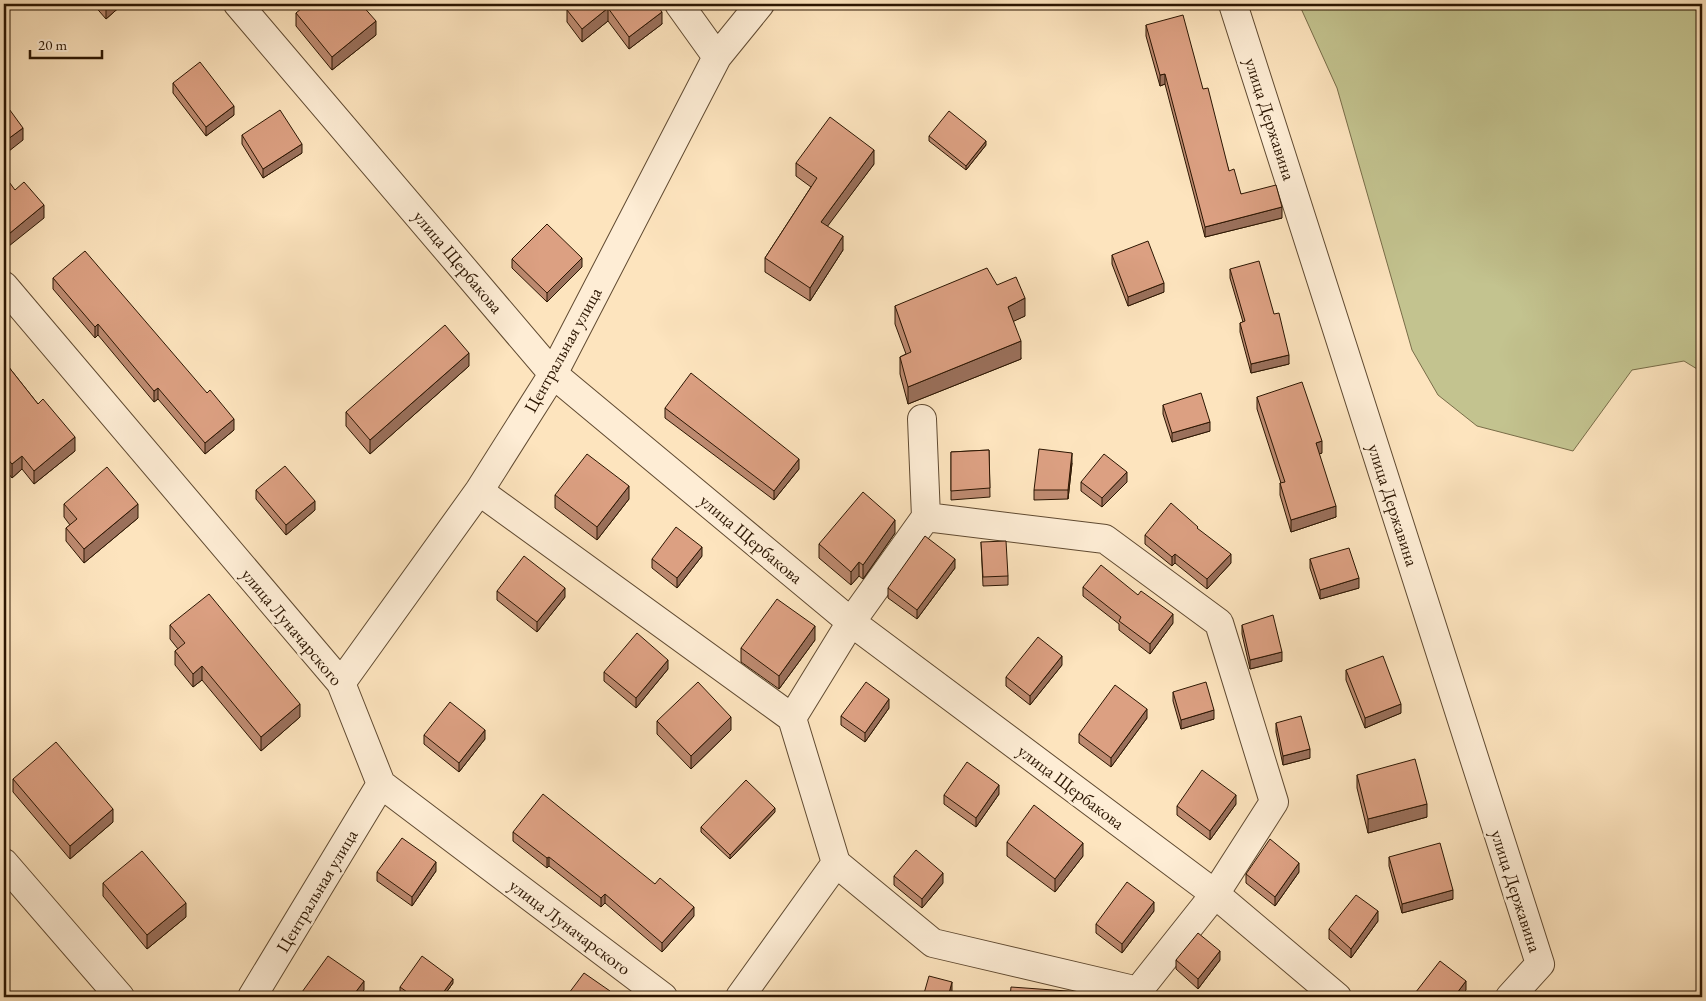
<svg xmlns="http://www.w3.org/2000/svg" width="1706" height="1001" font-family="'EB Garamond',serif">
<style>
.green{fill:#c3c38f;stroke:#786c48}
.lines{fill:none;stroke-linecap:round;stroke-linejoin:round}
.street-casing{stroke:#604a31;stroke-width:30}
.street{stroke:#feedd5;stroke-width:28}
.wall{fill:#bd8a70;stroke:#2c1602}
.shaded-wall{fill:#9a705b;stroke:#2c1602}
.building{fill:#dca082;stroke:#2c1602}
.labels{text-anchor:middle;stroke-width:5;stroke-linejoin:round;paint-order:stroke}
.street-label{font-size:18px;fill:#2c1602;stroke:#feedd5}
</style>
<rect width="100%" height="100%" fill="#fde4be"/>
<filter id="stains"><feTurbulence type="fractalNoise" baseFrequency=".004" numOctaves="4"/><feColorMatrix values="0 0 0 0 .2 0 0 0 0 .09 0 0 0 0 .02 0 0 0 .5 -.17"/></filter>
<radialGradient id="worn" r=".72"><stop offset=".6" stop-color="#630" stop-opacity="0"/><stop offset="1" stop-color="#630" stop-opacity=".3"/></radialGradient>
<path class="green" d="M1299,4h403v368l-18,-11 -52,9 -59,81 -96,-25 -39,-31 -26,-45 -75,-262z"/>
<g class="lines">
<defs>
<path id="street" d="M238,4l315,370 298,248 364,272 122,103
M679,4l38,53
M1233,4l307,960 -30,33
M4,286l337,397 40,101 282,213
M922,419l4,98
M479,491l313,227
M926,517l179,22 114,84 55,179 -59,92 -77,97 -205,-48 -97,-80 -44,-145 59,-96z
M341,683l138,-192 74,-117 164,-317 43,-53
M4,863l116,134
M252,997l129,-213
M740,997l96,-134"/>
</defs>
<use href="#street" class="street-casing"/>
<use href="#street" class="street"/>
</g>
<path class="wall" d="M93,4h30l-17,15z
M656,4l6,20 -33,25 -21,-28 -26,21 -15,-20v-12z
M296,13l80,22 -44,35 -36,-44z
M1146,25l57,64 26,82 12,23 41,24 -77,19 -40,-153 -5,2 -14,-50z
M173,83l61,32 -28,21 -33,-43z
M242,135l60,18 -39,25 -21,-34z
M929,136l57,9 -20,25 -37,-29z
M796,163l78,1 -47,62 16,24 -33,51 -45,-29v-14l46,-71 -15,-11z
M1112,255l52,37 -36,14 -16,-42z
M512,259l70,8 -35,35 -35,-34z
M1230,269l44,45 15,50 -38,9 -11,-41v-9l3,-1 -13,-44z
M53,278l181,152 -29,24 -47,-55 -4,3 -56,-67 -3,3 -42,-49z
M997,285l28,31 -12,5 8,38 -113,45 -8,-30v-17l6,-3 -11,-30v-18z
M4,361l71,90 -41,33 -12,-15 -10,9 -8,-10z
M469,366l-99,88 -24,-28v-14z
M1257,397l65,56 -3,1 17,63 -45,15 -11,-37v-12h1l-24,-74z
M1163,405l47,26 -38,11 -9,-28z
M665,408l134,61 -25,31 -109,-82z
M989,450l1,47 -39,3v-48z
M1072,463l-4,36 -34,1v-10z
M1081,482h46l-25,25 -21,-16z
M256,490l59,20 -29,25 -30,-36z
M555,495l74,4 -32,41 -42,-32z
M64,504l74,14 -54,45 -18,-22v-13l4,-3 -6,-8z
M1198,529l33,34 -24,26 -32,-26 -3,3 -27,-22v-9z
M895,533l-32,46 -4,-3 -8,9 -32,-27v-14z
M981,542l27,34v9l-25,1z
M702,556l-25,32 -25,-20v-9z
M1310,559l49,29 -39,11 -10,-31z
M955,568l-38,51 -29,-21v-10z
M1083,587l90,36 -23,31 -31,-24v-6l-36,-28z
M497,591l68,6 -28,35 -40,-32z
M170,625l130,92 -39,34 -59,-71 -9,7 -18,-22v-14l3,-2 -8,-10z
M1242,625l40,36 -32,8 -8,-35z
M815,640l-36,49 -38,-27v-14z
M1062,665l-32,40 -24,-19v-9z
M668,669l-32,39 -32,-27v-9z
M1346,670l55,43 -36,15 -19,-48z
M1173,692l41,27 -33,10 -8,-28z
M889,708l-24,34 -24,-17v-9z
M1147,718l-36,49 -32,-24v-9z
M657,721l74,9 -40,39 -34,-35z
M1276,723l34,35 -27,7 -7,-33z
M424,735l61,4 -26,33 -35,-28z
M1357,775l70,42 -59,16 -11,-45z
M13,779l100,43 -43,37 -57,-67z
M999,794l-23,33 -32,-23v-9z
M1236,804l-26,36 -33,-25v-9z
M775,812l-45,47 -29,-27v-5z
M513,832l142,52 39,32 -32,36 -57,-49 -4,4 -52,-41 -2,2 -34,-27z
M1007,842l76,14 -28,36 -48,-36z
M1389,857l64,42 -51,14 -13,-47z
M436,871l-24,35 -35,-25v-9z
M1299,872l-24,34 -29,-23v-9z
M894,876l49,7 -21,25 -28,-23z
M103,883l83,34 -39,32 -44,-53z
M1154,911l-32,42 -26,-20v-9z
M1378,921l-27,37 -22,-19v-10z
M1176,960h44l-22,29 -22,-20z
M453,983l-10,14h-35l-8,-5v-5z
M364,990l-6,7h-56v-5z"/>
<path class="shaded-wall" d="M107,4h16l-17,15v-14z
M608,8v13l-26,21v-13z
M662,12v12l-33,25v-12z
M376,21v14l-44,35v-13z
M1165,74v10l-5,2v-11z
M234,106v9l-28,21v-9z
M23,128v12l-19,15v-13z
M986,141v4l-20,25v-4z
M302,144v9l-39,25v-9z
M874,150v14l-53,71v-13z
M44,205v13l-40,32v-12z
M1282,207v11l-77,19v-10z
M843,236v14l-33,51v-13z
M582,258v9l-35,35v-9z
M1164,283v9l-36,14v-9z
M1025,298v18l-17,8v-17z
M98,324v11l-3,3v-11z
M1021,341v18l-113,45v-17z
M469,353v13l-99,88v-14z
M1289,355v9l-38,9v-9z
M158,388v11l-4,3v-11z
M234,419v11l-29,24v-11z
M1210,422v9l-38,11v-9z
M75,437v14l-41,33v-13z
M1322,441v12l-6,2v-12z
M1072,453v10l-4,36v-9z
M22,456v13l-10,9v-14z
M799,459v10l-25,31v-9z
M1127,472v10l-25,25v-9z
M629,486v13l-32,41v-13z
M315,501v9l-29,25v-10z
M138,504v14l-54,45v-14z
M1336,506v11l-45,15v-12z
M895,520v13l-32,46v-14z
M702,547v9l-25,32v-10z
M1175,554v9l-3,3v-9z
M1231,554v9l-24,26v-10z
M955,559v9l-38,51v-9z
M859,562v14l-8,9v-13z
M1359,578v10l-39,11v-9z
M565,588v9l-28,35v-10z
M1173,614v9l-23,31v-10z
M815,626v14l-36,49v-13z
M1282,652v9l-32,8v-9z
M1062,656v9l-32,40v-9z
M668,660v9l-32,39v-10z
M202,666v14l-9,7v-13z
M889,699v9l-24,34v-9z
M300,704v13l-39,34v-14z
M1401,704v9l-36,15v-10z
M1147,709v9l-36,49v-9z
M1214,710v9l-33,10v-9z
M731,717v13l-40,39v-13z
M485,730v9l-26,33v-9z
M1310,749v9l-27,7v-9z
M999,785v9l-23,33v-9z
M1236,795v9l-26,36v-9z
M1427,804v13l-59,16v-14z
M775,808v4l-45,47v-4z
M113,809v13l-43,37v-13z
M1083,843v13l-28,36v-13z
M549,857v9l-2,2v-10z
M436,862v9l-24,35v-9z
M1299,863v9l-24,34v-9z
M943,873v10l-21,25v-9z
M1453,890v9l-51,14v-9z
M605,894v9l-4,4v-9z
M1154,902v9l-32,42v-9z
M186,903v14l-39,32v-14z
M694,907v9l-32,36v-9z
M1378,911v10l-27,37v-9z
M1220,951v9l-22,29v-10z
M453,979v4l-10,14h-3z
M364,981v9l-6,7h-6z
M1466,981v9l-5,7h-7z
M952,982v10l-1,5h-3z
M610,991v6h-4z"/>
<path class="building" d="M307,4h54l15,17 -44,36 -36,-44z
M574,4h82l6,8 -33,25 -21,-29 -26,21 -15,-19z
M1183,15l20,74 5,-1 21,83 5,-2 7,25 35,-9 6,22 -77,20 -40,-153 -5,1 -14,-50z
M200,62l34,44 -28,21 -33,-44z
M4,102l19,26 -19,14z
M280,110l22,34 -39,25 -21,-34z
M949,111l37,30 -20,25 -37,-30z
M830,117l44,33 -53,72 22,14 -33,52 -45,-30 52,-80 -21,-15z
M4,175l11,15 9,-8 20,23 -40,33z
M547,224l35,34 -35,35 -35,-34z
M1148,241l16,42 -36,14 -16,-42z
M85,251l122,142 3,-3 24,29 -29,24 -47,-55 -4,3 -56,-67 -3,3 -42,-49z
M1259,261l15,53 5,-1 10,42 -38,9 -11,-41 5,-2 -15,-52z
M987,268l10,17 19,-8 9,21 -17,9 13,34 -113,46 -8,-30 11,-5 -16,-46z
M445,325l24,28 -99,87 -24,-28z
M4,361l34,43 5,-5 32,38 -41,34 -12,-15 -10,8 -8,-9z
M691,373l108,86 -25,32 -109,-83z
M1302,382l20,59 -6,2 20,63 -45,14 -11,-37 5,-1 -28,-85z
M1201,393l9,29 -38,11 -9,-28z
M1039,449l33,4 -4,37h-34z
M989,450l1,38 -39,3v-39z
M587,454l42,32 -32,41 -42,-32z
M1104,454l23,18 -25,26 -21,-16z
M285,466l30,35 -29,24 -30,-35z
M107,467l31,37 -54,45 -18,-21 11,-9 -13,-15z
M863,492l32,28 -32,45 -4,-3 -8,10 -32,-28z
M1171,503l27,24 -1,1 34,26 -24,25 -32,-25 -3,3 -27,-22z
M676,527l26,20 -25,31 -25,-19z
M925,536l30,23 -38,51 -29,-22z
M1006,541l2,35 -25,1 -2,-35z
M1349,548l10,30 -39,12 -10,-31z
M524,556l41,32 -28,34 -40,-31z
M1101,565l37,30 3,-4 32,23 -23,30 -31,-23 2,-4 -38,-30z
M209,594l91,110 -39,33 -59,-71 -9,8 -18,-23 10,-8 -15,-18z
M777,599l38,27 -36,50 -38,-28z
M1273,615l9,37 -32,8 -8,-35z
M637,633l31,27 -32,38 -32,-26z
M1038,637l24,19 -32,40 -24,-19z
M1383,656l18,48 -36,14 -19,-48z
M698,682l33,35 -40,39 -34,-35z
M866,682l23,17 -24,34 -24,-17z
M1206,682l8,28 -33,10 -8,-28z
M1115,685l32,24 -36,49 -32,-24z
M450,702l35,28 -26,33 -35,-28z
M1301,716l9,33 -27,7 -7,-33z
M56,742l57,67 -43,37 -57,-67z
M1415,759l12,45 -59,15 -11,-44z
M967,762l32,23 -23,33 -32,-23z
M1202,770l34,25 -26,36 -33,-25z
M746,780l29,28 -45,47 -29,-28z
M543,794l112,90 5,-6 34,29 -32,36 -57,-49 -4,4 -52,-41 -2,1 -34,-26z
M1034,805l49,38 -28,36 -48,-37z
M402,838l34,24 -24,35 -35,-25z
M1270,839l29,24 -24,34 -29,-23z
M1440,843l13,47 -51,14 -13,-47z
M916,850l27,23 -21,26 -28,-23z
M142,851l44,52 -39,32 -44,-52z
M1127,882l27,20 -32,42 -26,-20z
M1356,895l22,16 -27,38 -22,-20z
M1198,933l22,18 -22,28 -22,-19z
M328,956l36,25 -12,16h-43l-7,-5z
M422,956l31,23 -13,18h-26l-14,-10z
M1440,961l26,20 -12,16h-42z
M584,973l26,18 -4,6h-40z
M929,976l23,6 -4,15h-25z
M1011,987l70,5 -1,5h-70z"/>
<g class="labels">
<g class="street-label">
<text transform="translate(1270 119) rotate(72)" y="6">улица Державина</text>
<text transform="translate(458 262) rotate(50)" y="6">улица Щербакова</text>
<text transform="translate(563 350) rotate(-61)" y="6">Центральная улица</text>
<text transform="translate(1393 505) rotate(72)" y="6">улица Державина</text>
<text transform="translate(751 539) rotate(40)" y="6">улица Щербакова</text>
<text transform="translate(292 627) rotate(50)" y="6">улица Луначарского</text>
<text transform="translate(1071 787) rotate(37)" y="6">улица Щербакова</text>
<text transform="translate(317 891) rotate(-59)" y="6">Центральная улица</text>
<text transform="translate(1516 891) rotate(72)" y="6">улица Державина</text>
<text transform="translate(570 927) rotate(37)" y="6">улица Луначарского</text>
</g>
</g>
<rect width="1706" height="1001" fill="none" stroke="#fde4be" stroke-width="20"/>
<rect x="5" y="5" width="1696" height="991" fill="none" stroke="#2c1602" stroke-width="2.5"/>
<rect x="10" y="10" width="1686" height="981" fill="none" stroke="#2c1602"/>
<path d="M30 50v8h72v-8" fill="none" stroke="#2c1602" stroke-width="2.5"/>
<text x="38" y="50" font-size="15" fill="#2c1602" stroke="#feedd5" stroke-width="4" paint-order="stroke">20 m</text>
<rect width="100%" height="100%" filter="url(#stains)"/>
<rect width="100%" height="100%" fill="url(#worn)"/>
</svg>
